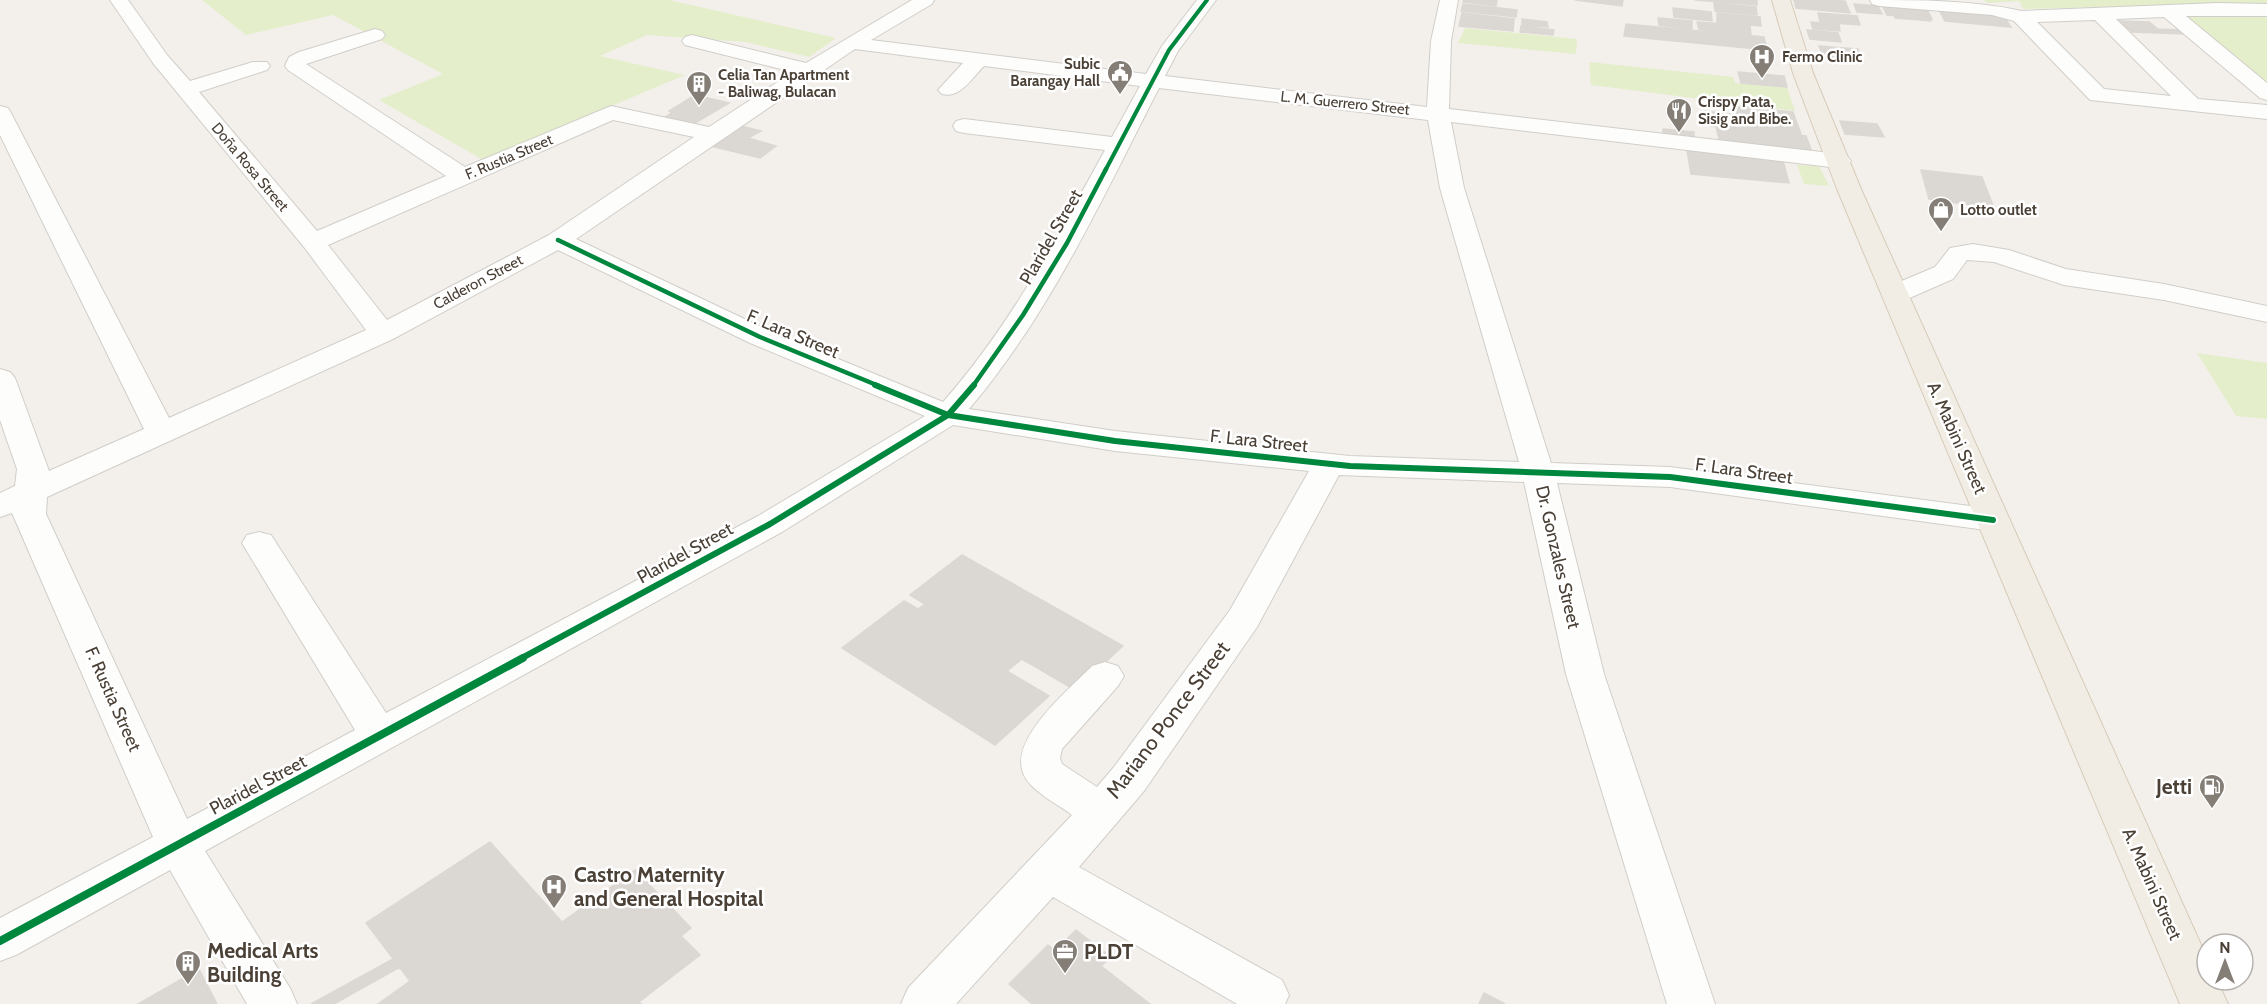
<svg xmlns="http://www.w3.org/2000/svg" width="2267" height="1004" font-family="Cabin,sans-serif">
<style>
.green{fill:#e4eeca}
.building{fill:#dbd7d2;stroke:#dbd7d2;stroke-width:1.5}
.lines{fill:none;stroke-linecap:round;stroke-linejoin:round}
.minor-casing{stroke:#d1cec9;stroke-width:2}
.major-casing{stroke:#d7cab8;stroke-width:2}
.minor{fill:#fdfdfc;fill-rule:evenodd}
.major{fill:#f2ede4;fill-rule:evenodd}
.cycleway-far3-casing{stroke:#fff;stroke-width:6}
.cycleway-far2-casing{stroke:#fff;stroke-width:8}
.cycleway-far1-casing{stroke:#fff;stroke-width:10}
.cycleway-casing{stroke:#fff;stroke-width:11}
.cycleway-far3{stroke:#00873e;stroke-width:4}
.cycleway-far2{stroke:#00873e;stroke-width:4.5}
.cycleway-far1{stroke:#00873e;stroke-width:6}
.cycleway{stroke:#00873e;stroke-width:8}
.labels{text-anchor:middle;stroke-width:5;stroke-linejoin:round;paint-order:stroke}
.far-poi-label{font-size:15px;font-weight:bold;fill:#4a4036;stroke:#fff;text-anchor:start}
.far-street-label{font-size:15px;fill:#4a4036;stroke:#fff}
.street-label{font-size:18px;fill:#4a4036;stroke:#fff}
.near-street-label{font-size:21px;fill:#4a4036;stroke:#fff}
.near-poi-label{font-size:21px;font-weight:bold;fill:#4a4036;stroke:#fff;text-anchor:start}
</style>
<rect width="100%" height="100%" fill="#f3f0ec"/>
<path class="green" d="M202,0h467l167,38 -27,19 -64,-15 -98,-7 -47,21 85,19 -202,85 -104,-60 64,-26 -110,-59 -87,20z
M1983,0h284v87l-93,-82 -151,4 -4,-8 -31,2z
M1465,28l112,11 -1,15 -118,-11z
M1589,62l144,15 2,6 52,4 8,24 -204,-26z
M1797,165l22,1 10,20 -25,-2z
M2197,353l70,10v56l-31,-3z"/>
<path class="building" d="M1464,0h33l-1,6 -33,-4z
M1575,0h48l-1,6z
M1695,0h62v5z
M1794,0l51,1 5,12 -54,-5z
M1714,3l42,4 1,8 -42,-4z
M1881,3l44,3 7,13 -45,-4z
M1463,4l54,6 -1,7 -55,-6z
M1854,4l24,2 4,8 -25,-2z
M1937,6l63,5 11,16 -66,-6z
M1673,8l38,4 1,9 -38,-4z
M1462,13l52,6 -1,12 -54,-5z
M1717,13l43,4 1,9 -44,-4z
M1818,13l39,3 3,9 -40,-3z
M1893,13l35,3 3,5 -36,-3z
M1658,18l34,3v8l-33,-4z
M1522,19l25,3 1,5 -26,-2z
M2120,21l29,1 9,7 24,1 2,4 -52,-2z
M1697,22l53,4 1,9 -52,-6z
M1811,22l28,2 1,7 -27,-2z
M1626,24l138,13 3,13 -143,-14z
M1521,26l33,4 -1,5 -33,-3z
M1807,30l31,3 3,9 -31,-3z
M1819,46l39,3 6,13 -40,-3z
M1738,72l46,4 3,11 -46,-4z
M695,95l34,8 -39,23 -30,-6 12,-7 -3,-2z
M1735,106l58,6 8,22 -91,-8 -5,-15 27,3z
M1840,121l37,3 7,13 -39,-3z
M737,125l24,6 -13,7 28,8 -16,12 -54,-13z
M1716,127l90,9 6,16 -92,-9z
M1663,129l31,3v7l-31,-4z
M1687,150l96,11 6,22 -98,-9z
M1921,170l61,7 12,31 -65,-9z
M962,555l161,91 -48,44 -53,-31 -15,12 42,25 -54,49 -153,-97 62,-47 14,8 7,-5 -15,-9z
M490,842l72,80 73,-52 56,58 -10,8 19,19 -61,47 2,2h-263l32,-23 -44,-58z
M1076,930l35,27 -10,9 49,38h-118l-23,-20 39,-39 7,6z
M393,959l7,8 -66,37h-23z
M199,969l18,35h-79z
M1484,993l21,11h-26z"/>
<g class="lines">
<defs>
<path id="minor" d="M110,0h18l39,55 23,26 63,-19h14l3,4 -3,4 -68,22 118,139 129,-55 -158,-106 -3,-4 4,-9 10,-5 76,-23 7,2 3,4 -3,4 -76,25 159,103 146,-61 98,21 84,-55 -108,-27 -3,-4 3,-4 7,-2 114,28 106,-63h22l-2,4 -61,36 275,34 16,-28 35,-46h19l-38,51 -13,25 262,31 4,-66 9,-41h18l-7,41 -2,68 390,45 8,2 4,5 -4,5 -8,2 -388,-46 13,66 87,275 119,4 323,42 12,3 5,8 -5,8 -12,3 -323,-44 -113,-4 47,191 111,330h-48l-101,-330 -42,-192 -185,-7 -82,152 -113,164 -65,76 203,113 7,15 -4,9h-48l-184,-107 -97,107h-55l7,-16 164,-173c-13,-10 -30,-18 -41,-30 -36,-36 37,-94 61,-119l13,-4 13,4 6,10 -6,10 -56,63 -2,9 2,6 35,23 17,-20 116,-157 79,-139 -194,-20 -162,-26 -171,107 -577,319 85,137 7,16h-50l-77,-134 -154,85 -16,6v-43l153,-81 -141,-324 -12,4v-24l15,-7 2,-17 -17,-49v-51l10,3 5,6 34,93 95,-42 -144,-294v-29l8,2 3,5 158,305 197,-88 -62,-83 -151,-184zM855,49l108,14 -25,27 4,4c18,5 30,-16 42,-28l156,20 -28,51 -148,-18 -8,2 -3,5 3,5 8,2 141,17c-48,88 -96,177 -162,252l-173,-71 -194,-92zM1159,88l269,32 12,68 79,274 -169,-6 -235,-25 -146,-22c81,-95 134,-212 190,-321zM613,120l81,17 -145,98 -162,85 -59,-75zM558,250l192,93 175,73 -167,100 -372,197 -115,-178 -12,-3 -12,3 -5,8 113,187 -168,89 -141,-305 1,-17 346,-158z
M1870,0c51,0 102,0 152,11l196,-8 49,1v12h-81l81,67v17l-7,-2 -96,-81 -48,2 82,80 69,6v14l-177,-19 -76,-79 -22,-6 -113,-9 -7,-2zM2095,20l76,76 -67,-7 -67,-67z
M1973,244l36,6 57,19 98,15 103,22v16l-103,-22 -100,-15 -70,-23 -27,-2 -14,19 -48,21 -10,2 -10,-2 -3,-6 3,-6 50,-21 15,-19z"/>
<path id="major" d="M1772,0h18l23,73 48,116 346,769v22h10l11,24h-48l-343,-815 -44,-116z"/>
</defs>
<use href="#minor" class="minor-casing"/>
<use href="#major" class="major-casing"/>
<use href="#minor" class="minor"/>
<use href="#major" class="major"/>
<defs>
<path id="cycleway-far3" d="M1105,171l64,-121 38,-50"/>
<path id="cycleway-far2" d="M558,240l202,97 119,49
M973,386l50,-71 44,-72 39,-74"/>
<path id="cycleway-far1" d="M875,385l73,30 167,26 235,25 320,11 323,43
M520,659l250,-135 178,-109 26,-30"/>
<path id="cycleway" d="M0,941l523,-283"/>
</defs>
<use href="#cycleway-far3" class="cycleway-far3-casing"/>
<use href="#cycleway-far2" class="cycleway-far2-casing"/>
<use href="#cycleway-far1" class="cycleway-far1-casing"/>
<use href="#cycleway" class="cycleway-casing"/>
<use href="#cycleway-far3" class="cycleway-far3"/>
<use href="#cycleway-far2" class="cycleway-far2"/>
<use href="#cycleway-far1" class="cycleway-far1"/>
<use href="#cycleway" class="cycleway"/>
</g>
<defs>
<symbol id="hospital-pin" viewBox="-11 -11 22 30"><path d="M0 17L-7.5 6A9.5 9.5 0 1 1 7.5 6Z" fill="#857e76" stroke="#fff"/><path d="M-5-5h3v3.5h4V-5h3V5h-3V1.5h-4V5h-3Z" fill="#fff"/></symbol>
<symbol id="civic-pin" viewBox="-11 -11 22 30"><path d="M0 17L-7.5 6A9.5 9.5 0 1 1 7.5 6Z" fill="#857e76" stroke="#fff"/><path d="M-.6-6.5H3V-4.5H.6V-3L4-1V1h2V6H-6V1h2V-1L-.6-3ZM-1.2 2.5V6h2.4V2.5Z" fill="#fff"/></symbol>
<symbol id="building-pin" viewBox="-11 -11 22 30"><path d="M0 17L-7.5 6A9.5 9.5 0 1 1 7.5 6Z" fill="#857e76" stroke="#fff"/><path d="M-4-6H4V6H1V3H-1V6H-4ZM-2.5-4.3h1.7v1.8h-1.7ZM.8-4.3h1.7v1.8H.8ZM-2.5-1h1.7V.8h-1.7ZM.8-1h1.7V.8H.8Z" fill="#fff"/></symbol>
<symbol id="restaurant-pin" viewBox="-11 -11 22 30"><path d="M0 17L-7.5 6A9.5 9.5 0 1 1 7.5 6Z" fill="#857e76" stroke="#fff"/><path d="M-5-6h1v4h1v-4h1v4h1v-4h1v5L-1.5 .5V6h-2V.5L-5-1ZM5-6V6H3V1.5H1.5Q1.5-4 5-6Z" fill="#fff"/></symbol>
<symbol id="shop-pin" viewBox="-11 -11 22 30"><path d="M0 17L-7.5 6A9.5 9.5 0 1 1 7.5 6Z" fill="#857e76" stroke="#fff"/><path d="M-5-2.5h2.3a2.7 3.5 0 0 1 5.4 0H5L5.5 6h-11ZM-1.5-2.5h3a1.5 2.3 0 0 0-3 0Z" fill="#fff"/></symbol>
<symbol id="fuel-pin" viewBox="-11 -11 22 30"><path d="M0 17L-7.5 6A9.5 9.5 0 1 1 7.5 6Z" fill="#857e76" stroke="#fff"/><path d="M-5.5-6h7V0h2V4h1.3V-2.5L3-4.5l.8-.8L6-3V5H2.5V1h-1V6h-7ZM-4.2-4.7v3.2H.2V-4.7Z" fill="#fff"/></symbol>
<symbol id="office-pin" viewBox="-11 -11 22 30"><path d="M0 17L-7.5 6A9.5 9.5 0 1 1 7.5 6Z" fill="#857e76" stroke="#fff"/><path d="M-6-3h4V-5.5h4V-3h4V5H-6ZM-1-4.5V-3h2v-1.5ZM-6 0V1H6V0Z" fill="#fff"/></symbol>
</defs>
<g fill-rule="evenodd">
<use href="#hospital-pin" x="1747" y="42" width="30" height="40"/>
<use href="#civic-pin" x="1105" y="58" width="30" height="40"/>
<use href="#building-pin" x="684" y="69" width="30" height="40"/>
<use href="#restaurant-pin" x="1664" y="96" width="30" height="40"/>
<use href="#shop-pin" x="1926" y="195" width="30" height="40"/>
<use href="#fuel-pin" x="2197" y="772" width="30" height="40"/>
<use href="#hospital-pin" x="539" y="872" width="30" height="40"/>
<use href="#office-pin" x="1050" y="937" width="30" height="40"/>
<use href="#building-pin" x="173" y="948" width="30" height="40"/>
</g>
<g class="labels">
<g class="far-poi-label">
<text x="1782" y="62">Fermo Clinic</text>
<text x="1100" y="69" text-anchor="end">Subic<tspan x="1100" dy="17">Barangay Hall</tspan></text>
<text x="718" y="80">Celia Tan Apartment<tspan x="718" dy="17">- Baliwag, Bulacan</tspan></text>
<text x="1698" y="107">Crispy Pata,<tspan x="1698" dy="17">Sisig and Bibe.</tspan></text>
<text x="1960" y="215">Lotto outlet</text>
</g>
<g class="far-street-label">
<text transform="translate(1345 103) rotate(6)" y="5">L. M. Guerrero Street</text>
<text transform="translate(509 157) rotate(-23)" y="5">F. Rustia Street</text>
<text transform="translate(250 167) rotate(50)" y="5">Doña Rosa Street</text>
<text transform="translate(478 282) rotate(-28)" y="5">Calderon Street</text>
</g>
<g class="street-label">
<text transform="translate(1051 237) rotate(-60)" y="6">Plaridel Street</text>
<text transform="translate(793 334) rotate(23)" y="6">F. Lara Street</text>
<text transform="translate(1957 438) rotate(66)" y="6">A. Mabini Street</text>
<text transform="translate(1259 441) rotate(6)" y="6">F. Lara Street</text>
<text transform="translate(1744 471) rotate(8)" y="6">F. Lara Street</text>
<text transform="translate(685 553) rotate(-29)" y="6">Plaridel Street</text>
<text transform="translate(1558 557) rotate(77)" y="6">Dr. Gonzales Street</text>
<text transform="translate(113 699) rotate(66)" y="6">F. Rustia Street</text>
<text transform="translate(258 785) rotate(-28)" y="6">Plaridel Street</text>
<text transform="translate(2152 884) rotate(66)" y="6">A. Mabini Street</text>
</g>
<g class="near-street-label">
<text transform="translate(1168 720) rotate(-53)" y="7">Mariano Ponce Street</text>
</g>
<g class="near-poi-label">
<text x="2192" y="794" text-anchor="end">Jetti</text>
<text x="574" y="882">Castro Maternity<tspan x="574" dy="24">and General Hospital</tspan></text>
<text x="207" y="958">Medical Arts<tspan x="207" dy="24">Building</tspan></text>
<text x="1084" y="959">PLDT</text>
</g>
</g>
<g transform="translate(2225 962)"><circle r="28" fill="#ffffff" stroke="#b7b3af" stroke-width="1.5"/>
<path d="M0-4.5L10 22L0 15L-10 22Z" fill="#857e76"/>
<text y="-9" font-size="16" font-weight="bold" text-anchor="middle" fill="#4a4036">N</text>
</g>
</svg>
